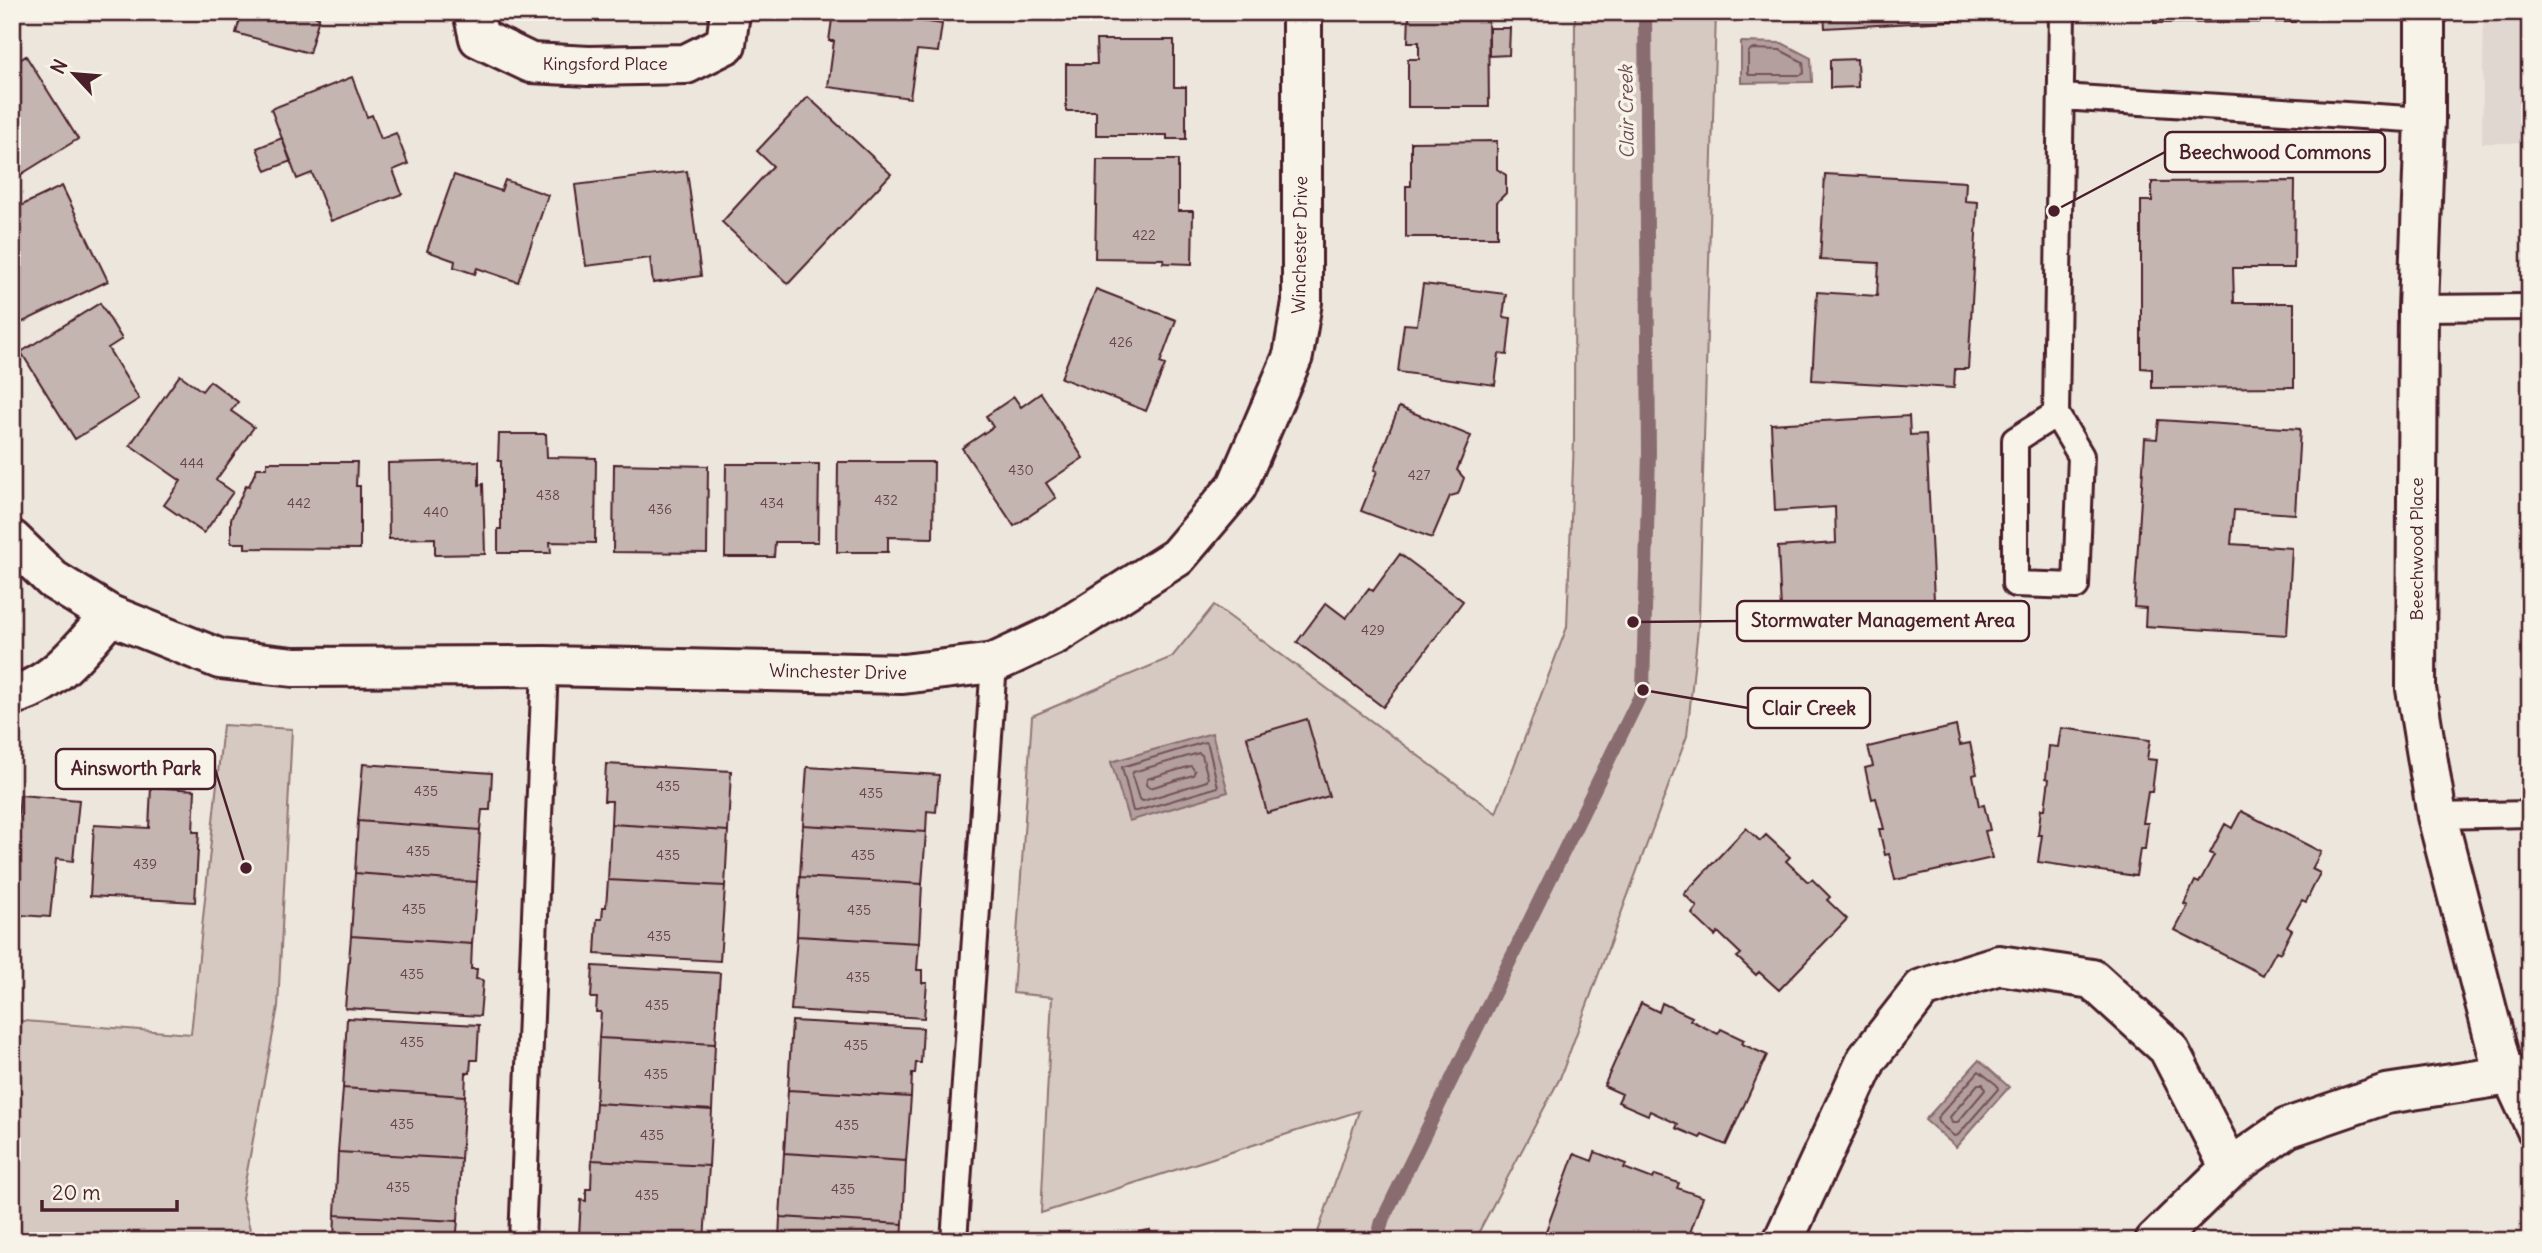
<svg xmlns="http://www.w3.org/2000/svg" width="2542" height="1253" font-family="Delius,sans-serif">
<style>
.built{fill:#e0d7d0}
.green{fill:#d5c9c2;stroke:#907476;stroke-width:2}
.water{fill:#b39f9d;stroke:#896c6f;stroke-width:2}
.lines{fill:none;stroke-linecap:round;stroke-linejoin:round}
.shore{stroke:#745259;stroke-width:2}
.stream{stroke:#896c6f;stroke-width:14}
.building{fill:#c4b5b0;stroke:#4a1f2b;stroke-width:2}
.lane-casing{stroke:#4a1f2b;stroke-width:30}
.street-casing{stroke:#4a1f2b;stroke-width:44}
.lane{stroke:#f7f3e8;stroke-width:24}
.street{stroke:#f7f3e8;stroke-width:38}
.labels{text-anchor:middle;stroke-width:7;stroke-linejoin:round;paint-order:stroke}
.number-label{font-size:14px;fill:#68444c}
.street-label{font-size:18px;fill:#4a1f2b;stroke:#f7f3e8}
.water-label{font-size:19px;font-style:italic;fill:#6f4c53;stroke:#f7f3e8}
.leader{fill:none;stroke:#4a1f2b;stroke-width:2.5}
.callout-dot{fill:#4a1f2b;stroke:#f7f3e8;stroke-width:2.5}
.callout{fill:#f7f3e8;stroke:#4a1f2b;stroke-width:2.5}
.callout-label{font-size:19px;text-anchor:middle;font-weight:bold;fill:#4a1f2b}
</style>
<rect width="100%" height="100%" fill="#ece6dd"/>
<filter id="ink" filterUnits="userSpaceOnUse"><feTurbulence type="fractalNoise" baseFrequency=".0143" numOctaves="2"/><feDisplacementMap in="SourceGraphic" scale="14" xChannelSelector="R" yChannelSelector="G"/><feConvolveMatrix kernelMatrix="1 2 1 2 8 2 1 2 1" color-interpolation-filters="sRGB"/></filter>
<g filter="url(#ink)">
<path class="built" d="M2484,12h46v131h-48z"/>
<path class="green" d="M1575,12h141l-17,606 -12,118 -127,342 -86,163h-159l44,-130 -318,102 11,-216 -39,-4 19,-277 140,-59 42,-52 282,208 71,-186 7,-188z
M223,725l69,4 -14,278 -36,191 11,43h-241v-221l179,14z"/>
<path class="water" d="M1741,42l41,1 29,15 1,24 -71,1z
M1212,733l16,59 -99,29 -18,-59z
M1979,1060l30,27 -53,60 -31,-27z"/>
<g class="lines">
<path class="shore" d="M1751,49l29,1 23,12 1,11 -3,2h-51l-2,-2v-20z
M1205,742l3,3 10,42 -81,24h-4l-11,-44z
M1199,753l3,2 6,23 -1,3 -64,20 -4,-2 -7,-23 1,-4z
M1191,766l4,5 -2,4 -43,13 -4,-3 1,-6z
M1979,1071l18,14 1,4 -40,46 -4,1 -16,-14 -1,-4z
M1978,1084h5l2,6 -28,33h-5l-2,-6z"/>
<path class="stream" d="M1377,1241l5,-20 261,-531 6,-238 -4,-440"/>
</g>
<path class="building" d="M242,12h76l-2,5 3,1 -10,35 -73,-20z
M833,12h89l-1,9 21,3 -4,28 -21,-2 -7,48 -82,-11 6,-46h-5z
M1419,12h69l1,95h-81v-48h11v-17h-11l1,-28z
M1824,12h142v8l-141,8z
M2154,12h141v10l-141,1z
M1489,28h21l-1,27 -20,1z
M1096,40h78v47h12v52h-19v-4h-71v-24h-30v-47h31z
M26,56l52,83 -66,41v-115z
M1857,59l1,28 -28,1v-28z
M352,77l15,40 5,-2 9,24 15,-6 12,31 -15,6 9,24 -71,27 -19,-48 -15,6 -26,-70z
M808,97l83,77 -103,110 -66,-62 51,-56 -16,-15z
M282,138l9,23 -25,10 -9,-23z
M1497,141v28l9,6v18l-9,9v35h-91v-51h5v-44z
M1097,160h81v51h15l-1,53 -29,-1 1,-4 -69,-1z
M687,171l14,105 -48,7 -3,-25 -64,8 -11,-81z
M1825,174l141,8 -1,19 13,1 -10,167h-13l-1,19 -142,-8 5,-88 60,4 2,-33 -59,-3z
M454,175l47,16 4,-11 43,15 -30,87 -41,-14 -2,6 -21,-7 1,-6 -28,-10z
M2295,181l-1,87h-61l1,35h60v84l-142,1v-19l-11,-1v-167h11v-19z
M62,186l46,95 -87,42 -9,-17v-96z
M1423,284l83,10 -3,23 8,1 -4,37 -8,-1 -4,31 -97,-13 6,-48 13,1z
M1096,289l80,31 -16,43 5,2 -19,46 -85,-33z
M100,303l22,36 -14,9 31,51 -64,40 -54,-87z
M180,375l22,16 8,-10 28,21 -7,9 23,16 -38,53 17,12 -29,41 -40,-28 17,-24 -51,-36z
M1041,393l42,65 -37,25 10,15 -42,28 -52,-78 31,-21 -7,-11 28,-19 7,10z
M1399,407l72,29 -14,34 7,8 -6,16 -8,2 -18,42 -71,-27 16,-40 -3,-1z
M1909,416l1,19 16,-1 8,166 -14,1 1,22 -139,9 -4,-85 58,-4 -1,-36 -60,4 -4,-87z
M2159,420l141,9 -5,85 -61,-4 -3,34 61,4 -5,87 -142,-9 1,-18 -12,-1 11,-169 12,1z
M499,434h47l1,23 49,1 -1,85 -45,-1 1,11h-53v-24h3v-68h-3z
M479,461v24l4,-1 2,70 -50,1v-17l-46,1 -1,-76z
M267,462h90l-1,24h4v63l-115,-1v-5h-14v-24l15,-34 3,1 8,-18h10z
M838,462h96l-1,76 -45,-1v15h-51z
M614,464l94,2 -1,87 -94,-1z
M726,464h93l-1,78h-43l-1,15h-49z
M1400,554l63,47 -80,106 -86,-65 29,-39 20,15 23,-30 4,3z
M1307,719l22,77 -62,17 -20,-76z
M1956,726l4,19 10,-2 7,31 -4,1 6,31 5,-1 6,25 -5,1 7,27 -97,22 -6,-26 -4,1 -6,-26h5l-8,-31 -4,1 -7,-31 8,-2 -5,-19z
M2061,728l89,12 -3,19 9,1 -4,32h-4l-5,31h5l-3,26h-5l-4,27 -98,-14 4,-27h-4l3,-26h4l4,-30 -3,-1 3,-32 9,1z
M363,764l129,9 -2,37h-8l-2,20 -122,-9z
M606,764l125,7 -3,60 -117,-7 1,-23h-8z
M807,767l132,8 -3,37 -9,-1 -1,21 -123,-7z
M151,787l44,3 -2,42h6l-4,70 -105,-6 4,-71 55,3z
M20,795l59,5 -6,61 -17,-2 -6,58 -30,-2 -1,13 -7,6v-94h4z
M2241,811l80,41 -9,17 8,4 -14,29 -4,-2 -15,27 5,3 -12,23 -4,-2 -13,24 -88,-45 13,-24 -4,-2 11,-23 4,2 15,-28 -4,-2 15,-29 7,4z
M358,821l122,9 -3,52 -122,-9z
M611,824l117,7 -3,55 -117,-6z
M803,825l123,7 -4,52 -122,-7z
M1746,828l14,13 6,-6 24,22 -4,4 22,21 4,-3 18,18 -3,3 20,19 -68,71 -20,-18 -3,3 -19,-18 4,-3 -23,-22 -3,4 -23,-22 5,-7 -13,-13z
M355,873l122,9 -5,62 -121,-8z
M800,877l122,7 -3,59 -122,-7z
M608,880l117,6 -5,75 -125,-7 2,-35h5l1,-12h3z
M351,936l121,8 -1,25h6l-1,10 7,1 -3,36 -135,-8z
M797,936l122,7 -2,27h5v13h5l-3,35 -133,-8z
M593,966l127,7 -5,71 -116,-6 2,-26h-5l1,-14h-6z
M1641,1003l18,9 3,-9 30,14 -2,3 28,14 3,-5 23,11 -2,4 25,11 -41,90 -24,-10 -2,3 -24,-10 2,-4 -28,-13 -2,4 -30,-13 4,-8 -18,-8z
M347,1018l132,7 -2,35h-6l-1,13h-4l-1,23 -122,-8z
M792,1021l131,7 -2,35h-5l-1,11h-3l-1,23 -123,-7z
M599,1038l116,6 -3,66 -116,-7z
M343,1088l122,8 -4,63 -123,-7z
M788,1090l123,7 -5,64 -122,-8z
M596,1103l116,7 -3,56 -117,-6z
M338,1152l123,7 -3,62 -123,-6z
M1595,1152l31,12 -2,4 29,11 2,-4 24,8 -2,5 26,9 -16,44 -144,-2 31,-85 18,7z
M784,1153l122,8 -3,63 -123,-7z
M592,1160l117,6 -5,75 -125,-6 2,-35 5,1v-12h5z
M335,1215l123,6 -2,20h-122z
M780,1217l123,7 -1,17h-123z
M1150,1230l2,11h-67z"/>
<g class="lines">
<defs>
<path id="lane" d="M2061,97l364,23
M2418,308l112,-1
M2056,414l-41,26v144l61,2 5,-130 -25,-42 6,-402
M2437,816l93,-2
M2504,1076l26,56
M522,1241l23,-575
M954,1241l40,-578"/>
<path id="street" d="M473,12l6,26 52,25 58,3 97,-2 40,-20 4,-32
M2425,12v108l-7,188 -2,381 21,127 67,260
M12,540l41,40 57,35 110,44 74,8 251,-1 358,8 91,-11 62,-29 121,-77 60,-71 56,-130 9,-54v-290
M12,695c41,-8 72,-50 98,-80
M1783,1241l84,-182 55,-70 77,-24 93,14 76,69 62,120
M2155,1241l75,-73 57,-40 99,-34 118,-18h24"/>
</defs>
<use href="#lane" class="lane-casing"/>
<use href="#street" class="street-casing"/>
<use href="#lane" class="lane"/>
<use href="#street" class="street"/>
</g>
</g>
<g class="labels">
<g class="number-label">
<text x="1144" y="240">422</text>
<text x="1121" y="347">426</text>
<text x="192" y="468">444</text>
<text x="1021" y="475">430</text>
<text x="1419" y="480">427</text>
<text x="548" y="500">438</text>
<text x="886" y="505">432</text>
<text x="299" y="508">442</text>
<text x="772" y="508">434</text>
<text x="660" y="514">436</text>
<text x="436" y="517">440</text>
<text x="1373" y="635">429</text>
<text x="668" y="791">435</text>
<text x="426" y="796">435</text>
<text x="871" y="798">435</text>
<text x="418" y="856">435</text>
<text x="668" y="860">435</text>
<text x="863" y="860">435</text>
<text x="145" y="869">439</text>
<text x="414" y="914">435</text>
<text x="859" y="915">435</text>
<text x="659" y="941">435</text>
<text x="412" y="979">435</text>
<text x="858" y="982">435</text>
<text x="657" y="1010">435</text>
<text x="412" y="1047">435</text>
<text x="856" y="1050">435</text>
<text x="656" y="1079">435</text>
<text x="402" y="1129">435</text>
<text x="847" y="1130">435</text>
<text x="652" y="1140">435</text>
<text x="398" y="1192">435</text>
<text x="843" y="1194">435</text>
<text x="647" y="1200">435</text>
</g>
<g class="street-label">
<text x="605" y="70">Kingsford Place</text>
<text transform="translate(1300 245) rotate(-89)" y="6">Winchester Drive</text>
<text transform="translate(2417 549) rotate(-90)" y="6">Beechwood Place</text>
<text transform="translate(838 672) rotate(1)" y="6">Winchester Drive</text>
</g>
<g class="water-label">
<text transform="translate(1626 112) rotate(-91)" y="7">Clair Creek</text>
</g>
</g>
<path class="leader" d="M2054 211L2165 152M1633 622L1737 621M1643 690L1748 708M246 868L215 769"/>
<g class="callout-dot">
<circle cx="2054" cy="211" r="7"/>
<circle cx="1633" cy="622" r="7"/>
<circle cx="1643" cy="690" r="7"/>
<circle cx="246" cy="868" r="7"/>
</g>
<g class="callout">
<rect x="2165" y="132" width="220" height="40" rx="7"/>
<rect x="1737" y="601" width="292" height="40" rx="7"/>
<rect x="1748" y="688" width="122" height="40" rx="7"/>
<rect x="56" y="749" width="159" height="40" rx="7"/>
</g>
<g class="callout-label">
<text x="2275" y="159">Beechwood Commons</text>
<text x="1883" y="627">Stormwater Management Area</text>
<text x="1809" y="715">Clair Creek</text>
<text x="136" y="775">Ainsworth Park</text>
</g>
<rect width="2542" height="1253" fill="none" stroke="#f7f3e8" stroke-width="42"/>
<rect x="21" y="21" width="2500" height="1211" fill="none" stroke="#4a1f2b" stroke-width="2.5" filter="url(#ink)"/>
<g transform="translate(74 74) rotate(296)" stroke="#f7f3e8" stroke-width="5" paint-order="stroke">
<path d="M0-5L12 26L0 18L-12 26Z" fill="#4a1f2b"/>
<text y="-10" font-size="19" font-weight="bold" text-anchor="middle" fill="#4a1f2b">N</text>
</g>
<path d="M42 1200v10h135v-10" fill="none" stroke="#4a1f2b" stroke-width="3.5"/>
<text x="52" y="1200" font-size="21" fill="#4a1f2b" stroke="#f7f3e8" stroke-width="5" paint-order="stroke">20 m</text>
</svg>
